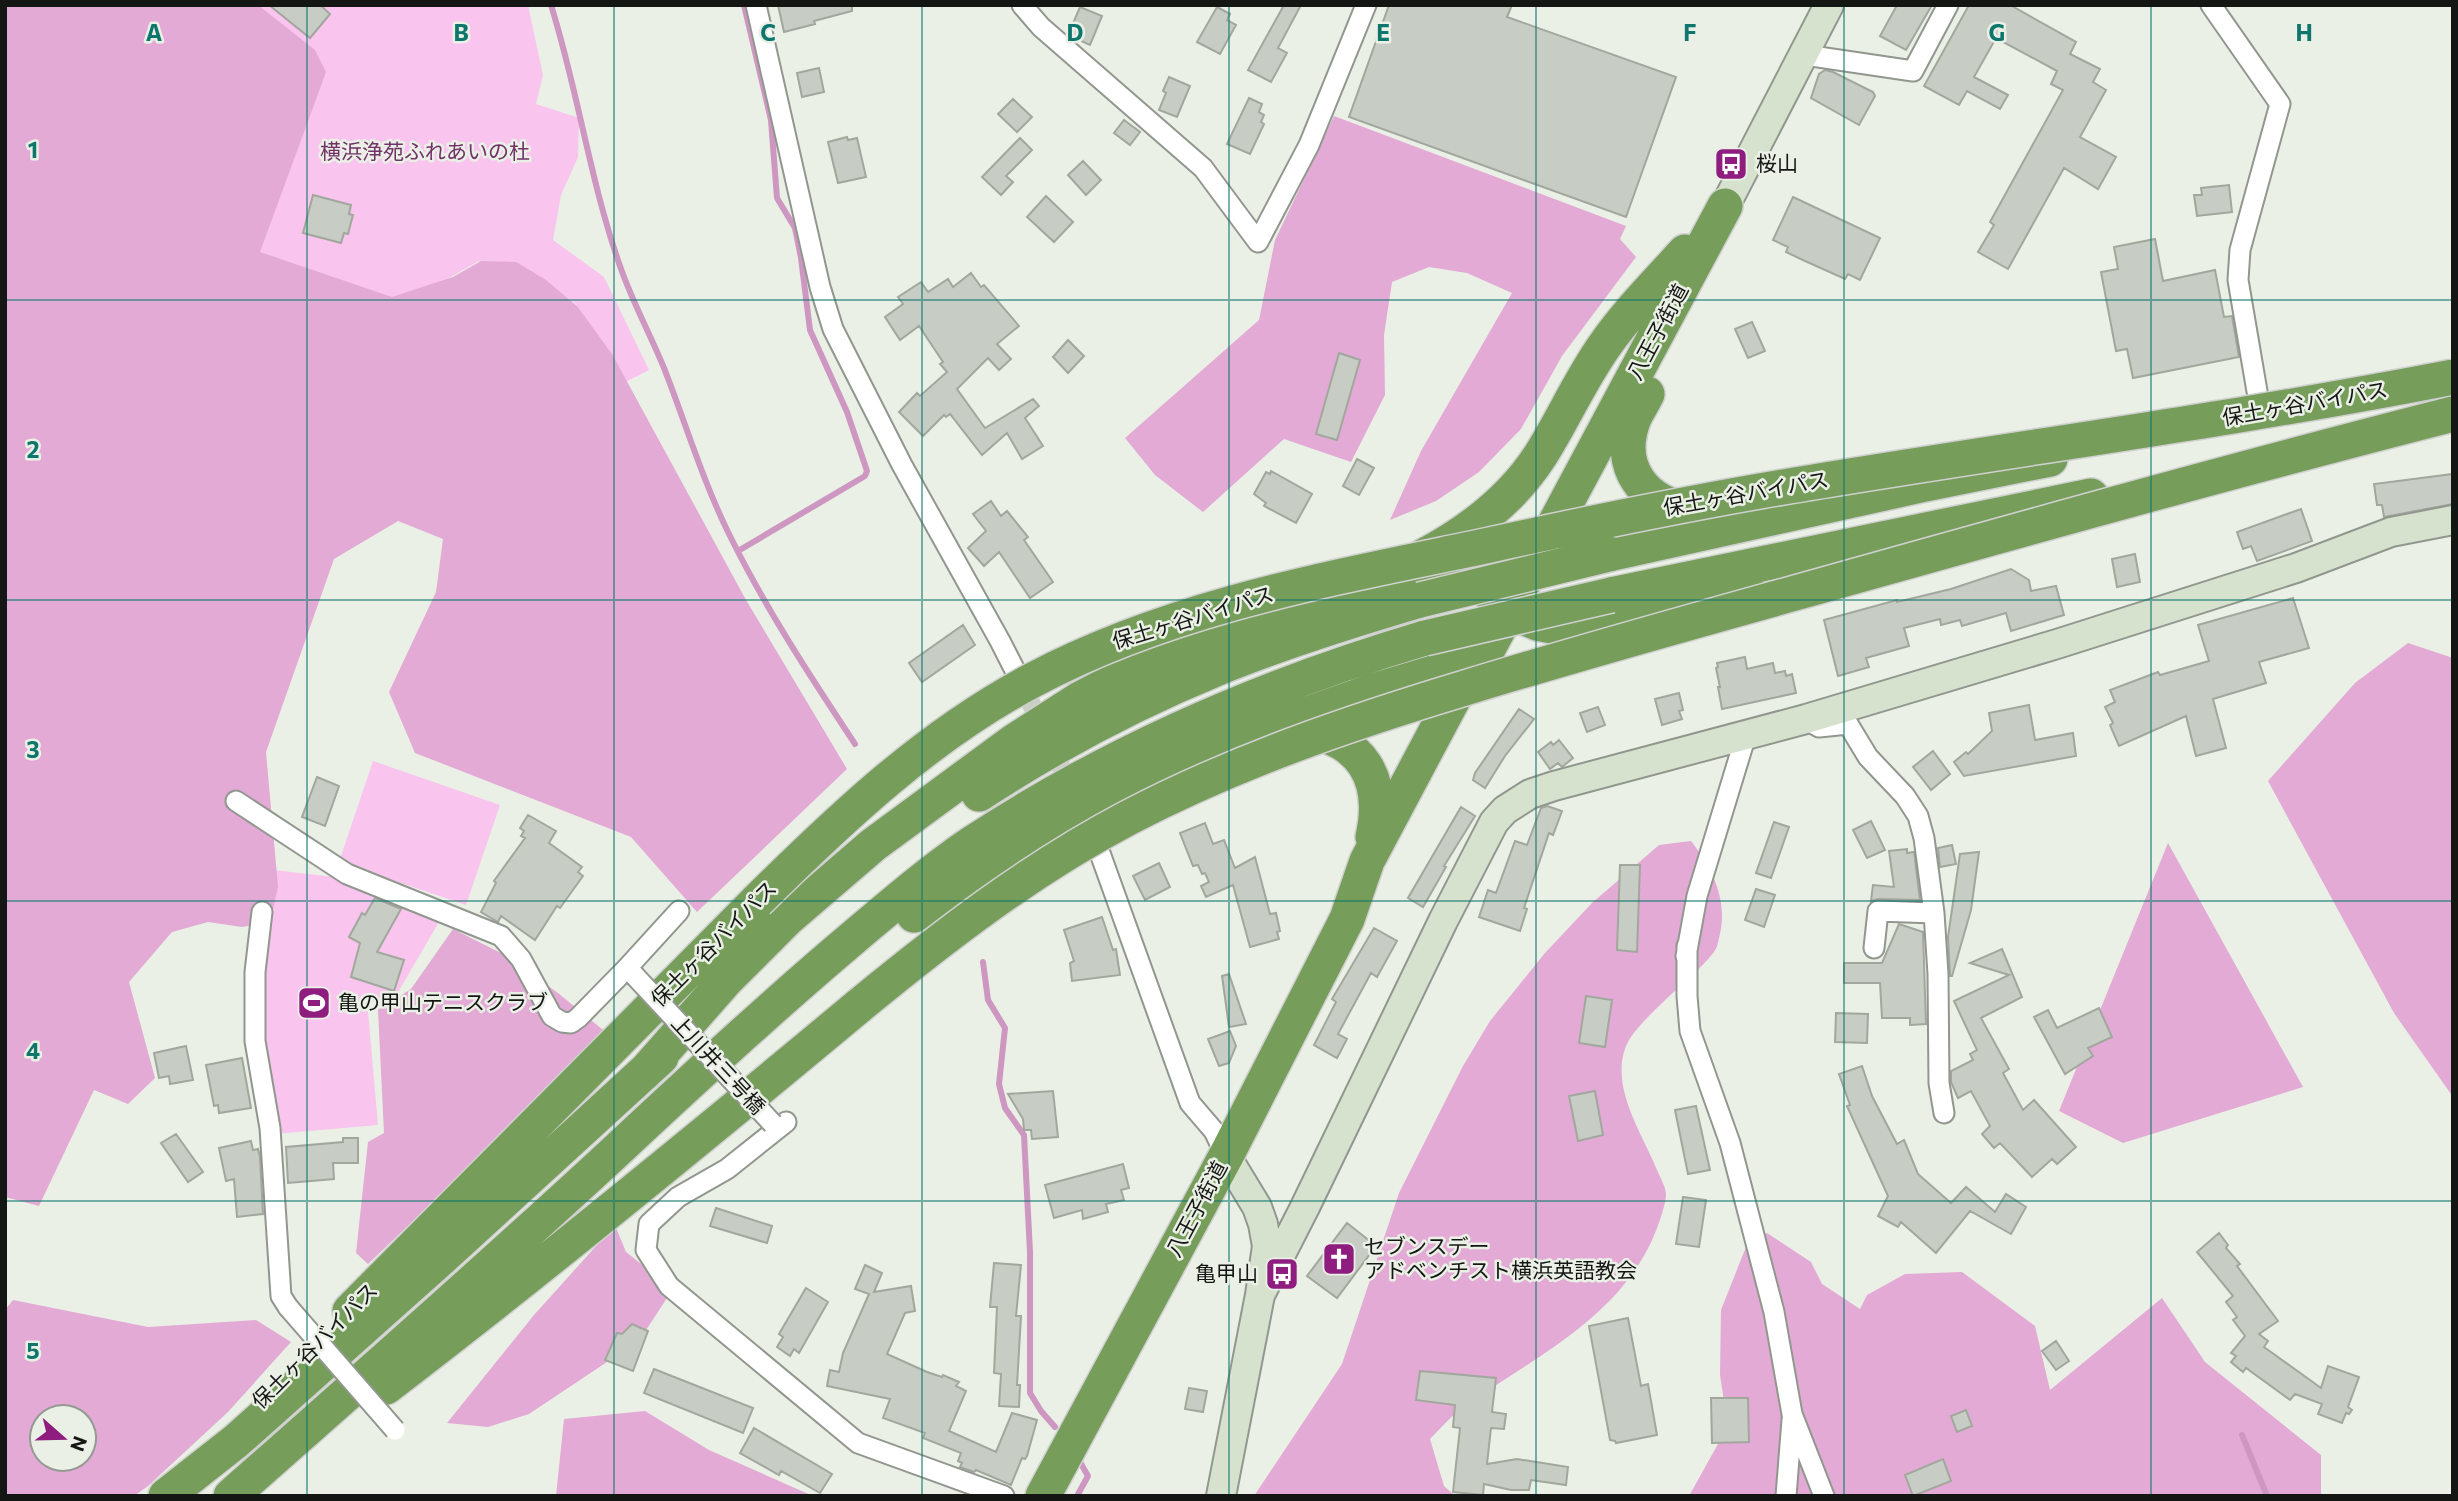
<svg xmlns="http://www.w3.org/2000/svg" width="2458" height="1501" font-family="Commissioner,'Noto Sans JP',sans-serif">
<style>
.green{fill:#f9c4ed}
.forest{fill:#e2aad5;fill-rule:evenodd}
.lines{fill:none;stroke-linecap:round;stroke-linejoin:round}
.stream{stroke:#cd97c1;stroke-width:6}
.building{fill:#c7cdc4;stroke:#a2a79e;stroke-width:2}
.street-tunnel{stroke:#cacfc6;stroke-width:19;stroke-dasharray:19 10;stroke-linecap:butt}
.street-casing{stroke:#91978e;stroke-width:23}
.secondary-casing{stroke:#91978e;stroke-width:32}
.highway-casing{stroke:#d0d0d0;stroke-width:38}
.street{stroke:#fff;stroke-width:19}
.secondary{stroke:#d6e2ce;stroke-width:28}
.highway{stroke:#769e5a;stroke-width:35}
.street-bridge-casing{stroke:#91978e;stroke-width:23;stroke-linecap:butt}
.highway-bridge-casing{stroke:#d0d0d0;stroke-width:38;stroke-linecap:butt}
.street-bridge{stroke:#fff;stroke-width:19}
.highway-bridge{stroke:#769e5a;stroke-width:35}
.grid{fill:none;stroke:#0f766e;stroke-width:2;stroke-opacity:0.55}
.labels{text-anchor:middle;stroke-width:5;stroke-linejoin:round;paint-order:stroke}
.park-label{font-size:21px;fill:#723167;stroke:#eaf0e6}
.poi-label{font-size:21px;fill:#141613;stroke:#eaf0e6;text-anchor:start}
.street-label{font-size:21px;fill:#141613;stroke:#eaf0e6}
.grid-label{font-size:23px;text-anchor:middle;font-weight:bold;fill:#0f766e;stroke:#eaf0e6;stroke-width:5;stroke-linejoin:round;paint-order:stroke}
</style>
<rect width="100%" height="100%" fill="#eaf0e6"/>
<path class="green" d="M258,5h270l15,70 -7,29 43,14 -1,39 -17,38 -8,45 51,37 45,93 -37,19 -36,-85 -30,-22 -30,-19 -37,-2 -55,31 -32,12 -134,-50z
M373,761l127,44 -34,100 -127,-43z
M274,870l60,7 109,38 -53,91 -23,-6 11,125 -103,9 -13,-93 -2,-52z"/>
<path class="forest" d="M5,5h253l57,45 11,22 -66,180 132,45 61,-20 28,-16 35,1 30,18 31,26 35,48 134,246 101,169 -150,143 -66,-75 -216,-84 -26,-61 47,-100 7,-53 -45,-18 -64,38 -68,193 12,135 -8,35 -28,5 -34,-5 -36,10 -43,50 26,96 -27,26 -34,-14 -55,116 -34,-9z
M1334,116l292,110 -6,13 16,18 -74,99 -41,73 -42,43 -43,29 -46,19 31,-69 91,-158 -45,-20 -38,-6 -37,15 -8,53 1,60 -34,67 -67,-23 -81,73 -48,-37 -30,-37 134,-118 16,-80z
M2408,643l45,15v439l-59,-84 -126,-232 87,-98z
M1691,841c22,29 38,60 28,97 -1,5 -2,10 -5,14 -15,19 -36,35 -53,52 -11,11 -24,23 -32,36 -23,42 13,92 28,130 3,7 9,17 9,25 -1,15 -13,46 -21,59 -40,71 -116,107 -180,152 -13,9 -24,22 -35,33l14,47 11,10h-201l88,-132 57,-171 64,-127 27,-45 55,-68 47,-50 67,-58z
M2168,843l135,244 -180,56 -64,-32z
M453,929l52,26 53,38 50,41 -240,230 -12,-11 12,-111 16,-9 -6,-123 33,-21z
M615,1225l11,27 47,37 -27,41 -24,22 -93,62 -41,13 -41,-4 87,-108z
M1767,1233l44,29 11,22 38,25 7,-14 38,-21 57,-2 73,54 15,64 112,-92 43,64 116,93v41h-632l29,-52 9,-23 -7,-46 1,-65 27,-68z
M13,1300l135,27 108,-7 35,22 -63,70 -80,74 -14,10h-129v-186zM42,1417h42v42h-42z
M645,1411l64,39 104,46h-257l8,-77z"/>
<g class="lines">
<path class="stream" d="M551,5c27,86 39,176 69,261 12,35 30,68 44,102 22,56 39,114 66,168 36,73 80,140 125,208
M738,551l127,-75 2,-5 -20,-59 -37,-82 -9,-72 -6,-30 -18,-30 -6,-78 -27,-115
M983,962l5,38 17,28 -6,56 6,24 19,27 6,117v141l11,18 14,16
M2242,1435l25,61
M1077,1496l11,-20 -8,-14"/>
</g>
<path class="building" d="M269,5h51l10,9 -20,24z
M778,5h74v6l-38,10 1,3 -31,8z
M1284,5h17l-23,43 9,5 -16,29 -23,-12z
M1389,5h123l-5,12 169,60 -50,140 -277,-100z
M1897,5h35l-26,45 -26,-14z
M1969,5h41l66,37 -6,12 30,15 -7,13 13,8 -26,47 36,20 -18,32 -34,-21 -56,101 -30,-17 16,-27 -4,-3 73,-132 -12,-6 6,-13 -61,-33 -22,39 34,18 -8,14 -33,-18 -8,14 -35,-19z
M1080,7l22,9 -12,29 -22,-10z
M1217,7l13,7 -3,6 9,5 -16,29 -23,-12z
M819,68l5,24 -22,5 -5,-24z
M1825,70l8,2 40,20 2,4 -16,29 -48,-27 8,-24z
M1169,77l21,9 -13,31 -18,-7 7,-17 -3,-2z
M1249,98l13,6 -3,8 5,3 -3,7 3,2 -14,30 -23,-10z
M1013,99l19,18 -15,15 -19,-18z
M1124,120l16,12 -10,13 -16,-12z
M847,137l1,3 9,-2 9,39 -28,6 -10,-41z
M1020,138l12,12 -26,26 7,6 -12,13 -19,-18z
M1083,161l18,19 -15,15 -18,-20z
M2229,185l3,27 -35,4 -3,-21h8l-1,-7z
M313,195l38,10 -2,9 4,1 -5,19 -4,-1 -3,10 -38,-10z
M1046,196l27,26 -19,20 -27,-25z
M1793,197l87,41 -20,42 -12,-6 -3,5 -40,-18 -19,-9 2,-5 -15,-7z
M2155,239l8,42 52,-11 9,47 8,-1 7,41 -106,21 -6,-29 -11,2 -15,-79 17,-3 -4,-22z
M971,273l10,14 3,-2 35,41 -22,18 14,15 -12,11 -11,-12 -31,31 28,39 48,-29 6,7 -14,12 18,28 -21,13 -15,-26 -25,22 -32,-41 -4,3 -2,-2 -21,21 -24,-24 18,-19 3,3 27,-24 -7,-8 3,-2 -24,-36 -19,14 -15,-23 18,-13 -5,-7 23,-15 7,10 20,-13 5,8z
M1752,322l13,29 -17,7 -13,-29z
M1068,340l16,16 -16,17 -15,-16z
M1339,353l21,7 -23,80 -21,-6z
M1357,459l17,9 -15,27 -16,-9z
M1271,471l41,23 -16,29 -32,-17 2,-3 -12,-9 12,-22 4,2z
M2453,474v30l-69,13 -2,-12h-5l-3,-21z
M991,501l10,15 6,-5 21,26 -4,3 29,42 -23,16 -31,-46 -15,14 -16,-18 18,-17 -13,-17z
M2301,509l11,32 -55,20 -6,-15 -8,3 -6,-17z
M2135,554l5,28 -23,5 -5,-28z
M2011,569l18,11 2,11 25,-5 8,29 -53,16 -5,-18 -44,13 -2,-6 -19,5 -1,-6 -36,9 5,18 -43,12 3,9 -31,9 -14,-56 73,-20v2l54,-13z
M2293,598l16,50 -50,14 7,21 -53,16 13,49 -30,8 -10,-40 -67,30 -9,-21 3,-2 -8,-16 10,-5 -5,-12 48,-18 2,3 49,-14 -11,-36z
M963,625l12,20 -53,37 -13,-19z
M1745,657l2,12 26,-6 2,10 10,-2 1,5 6,-2 4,19 -74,16 -4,-22h2l-4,-19 2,-1 -1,-4z
M1679,693l4,17 -4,1 3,8 -20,6 -7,-26z
M2029,705l6,35 38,-7 3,23 -112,20 -10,-14 12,-10 2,2 24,-23 -3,-18z
M1598,707l7,18 -18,7 -7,-19z
M1519,709l15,10 -29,37 -20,32 -12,-8 2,-7z
M1559,740l14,18 -11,9 -4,-4 -8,6 -12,-17 13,-10 2,3z
M1933,751l17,23 -19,16 -18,-23z
M317,777l22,9 -14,40 -23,-9z
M1547,806l15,5 -9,24 -4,-2 -25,75 3,1 -7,22 -41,-14 9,-27 8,3 19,-52 12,4 14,-37z
M1461,807l14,9 -31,50 2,1 -23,40 -15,-9z
M528,815l28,16 -7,12 33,24 -4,5 5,4 -23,32 -3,-2 -22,34 -34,-24 -3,6 -17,-10 15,-29 -2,-2 31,-43 -4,-2 3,-5 -4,-3z
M1871,821l14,29 -18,8 -14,-28z
M1774,822l15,5 -18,51 -15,-5z
M1205,823l8,21 11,-4 11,28 20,-11 15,57 6,-1 4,18 -3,1 2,7 -29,8 -17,-62 -27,12 -5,-11 8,-4 -4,-9 -3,1 -4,-9 -5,1 -13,-33z
M1952,845l4,19 -16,3 -2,-19z
M1907,849v4l7,-1 6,48 -42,-1 -7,2 2,-16 21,2 -5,-36z
M1979,852l-8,58 -19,66h-2l-2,-39 12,-83z
M1159,863l11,24 -25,13 -12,-24z
M1620,865h20l-3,87 -20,-2z
M1756,889l19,6 -11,32 -19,-7z
M375,898l26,11 -24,43 27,8 -10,31 -43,-14 9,-34 -11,-6 13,-24 3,2z
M1102,917l11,33 3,-1 4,26 -48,6 -2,-18 4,-2 -10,-31z
M1899,924l24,8 3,92 -16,1v-7h-28l-2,-35h-36v-20h38z
M1374,928l23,13 -20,36 -6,-4 -33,61 9,5 -10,19 -23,-13 22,-43 -4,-3z
M2002,949l20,48 -41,21 28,51 -6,4 20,37 11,-10 42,47 -19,17 -5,-5 -20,18 -32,-34 -6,5 -12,-14 8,-8 -19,-35 -13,7 -7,-16v-11l22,-11 -3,-6 7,-4 -23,-49 55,-26 -39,-12z
M1229,974l17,50 -17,3 -7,-51z
M1586,996l26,4 -7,47 -26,-4z
M2099,1008l13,29 -24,11 5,8 -28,18 -31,-57 14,-7 9,18z
M1836,1013l32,1 -1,29 -32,-1z
M1230,1031l6,15 -7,17 -10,3 -11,-27z
M186,1046l7,34 -23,4 -1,-8 -10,2 -5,-25z
M242,1058l9,50 -32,5 -1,-8 -4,1 -8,-41z
M1862,1066l10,30 25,48 7,-4 14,34 33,29 15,-16 29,25 11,-18 20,13 -15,27 -41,-23 -34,42 -35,-31 -3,5 -20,-11 10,-20 -41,-90 3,-1 -11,-31z
M1053,1091l5,46 -26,2 -1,-9h-7l-1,-11 -15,-25z
M1595,1091l8,44 -25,6 -9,-45z
M1696,1106l14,64 -22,4 -13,-64z
M176,1134l27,38 -15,10 -27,-39z
M343,1138h15v25h-25l1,16 -46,4 -2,-36 57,-5z
M251,1141l2,9 5,-1 2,8 3,57 -26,3 -3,-38 -8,2 -7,-33z
M1123,1164l6,24 -8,2 3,10 -18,4 2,8 -25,7 -1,-9 -28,8 -9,-33z
M1683,1197l23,3 -7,47 -23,-3z
M716,1208l56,18 -5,17 -57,-17z
M1347,1223l29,23 -39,52 -30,-22z
M2219,1233l9,12 -2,3 14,16 -3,2 41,55 -19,13 9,7 -4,6 57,41 7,-22 31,11 -11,30 4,3 -3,4 -3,-1 -4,10 -24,-9 4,-10 -27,-10 -5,6 -44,-32 -3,4 -12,-10 5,-6 -5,-3 14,-17 -12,-16 4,-3 -11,-15 7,-6 -36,-44z
M994,1263l27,2 -5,51h5l-4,69h3l-1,22 -20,-1 2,-32 -7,-1 3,-66h-7z
M865,1265l17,8 -8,19 37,-6 4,25 -10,2 -18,41 40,18 15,5 1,-2 16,7 -3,4 10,5 -17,40 47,21 16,-39 25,7 -10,36 -2,3 -3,-1 -11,27 -35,-15 -2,2 -14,-5 2,-4 -4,-2 3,-8 -38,-15 2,-5 -42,-15 7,-19 -63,-13 3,-16 9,2 4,-19 26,-59 -14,-5z
M806,1288l22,14 -29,51 -5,-4 -4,7 -13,-9 6,-10 -4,-3z
M1628,1318l13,68 7,-2 9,51 -41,8 -1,-2 -5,-1 -21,-114z
M632,1324l16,7 -15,40 -28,-11 12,-27 5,1z
M2056,1341l13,20 -13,9 -14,-19z
M654,1369l99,39 -10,25 -99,-40z
M1420,1371l76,7 -4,34 14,2 -2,15 -13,-1 -4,36 30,-5 51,8 -2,18 -35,-5 -2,10h-18l-27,-6 -1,11 -30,-3 7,-64 -7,-1 2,-22 -39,-5z
M1189,1388l18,3 -4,21 -18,-3z
M1711,1398h37l1,44 -37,1z
M1966,1410l6,16 -15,6 -6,-16z
M754,1428l78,46 -12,19 -39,-22 -2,4 -39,-22z
M1943,1459l8,22 -38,15 -8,-21z"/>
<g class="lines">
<path class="street-tunnel" d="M1029,699l43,91"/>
<defs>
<path id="street" d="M756,5l64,282 13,42 69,136 98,176 26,51
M1022,5l19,22 162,141 55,74 51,-97 57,-140
M2211,5l69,99 -40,146 -2,30 21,123
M1805,55l108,16 35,-66
M1807,720l12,7 29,-3 20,33 37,39 13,20 6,22 10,75 4,61 1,109 5,30
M236,801l111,73 154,62 20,23 31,57 10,6 9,1 7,-5 49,-50 7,7
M1092,831l98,272 24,28 12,25
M262,912l-7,60v69l15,87 11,168 7,11
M1687,946v50l3,35 40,112 44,169 18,102 32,82
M1874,948l4,-37 56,2
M1686,956l11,-60 49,-161
M627,968l52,-57
M786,1122l-59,47 -49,28 -29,27 -3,26 23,36 189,157 146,53
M1786,1496l6,-76"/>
<path id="secondary" d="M1725,206l104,-201
M1260,1295l45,-88 138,-286 51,-99 11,-12 25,-16 24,-8 252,-67 251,-75 239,-76 95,-36 62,-12
M1221,1496l39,-201 7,-49 -4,-22 -6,-17 -31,-51"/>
<path id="highway" d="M1647,394c-4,8 -9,16 -13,24 -19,49 10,86 59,93
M1609,554l312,-69 129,-26
M1424,556c45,-24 88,-57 116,-100 23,-36 40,-76 65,-111 23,-33 53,-63 80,-93
M1611,595l480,-99
M1301,730c61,8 85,49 72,107
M979,794c75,-49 156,-92 239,-126 66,-27 134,-48 202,-68
M914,915l75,-51 53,-31 166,-84 165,-58 110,-33
M644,1073l82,-93 62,-62 85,-73 140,-103 67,-43 42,-22 80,-39 73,-25 70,-21 94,-22 17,1 17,7 36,33 28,12 30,6 181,-38
M350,1311l407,-410
M386,1387c161,-123 318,-252 474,-382
M166,1496l70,-55 201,-179 224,-205
M231,1496c129,-114 258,-227 384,-344 78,-73 157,-146 239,-215 38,-32 76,-65 117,-93 141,-93 292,-158 454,-206
M1043,1496l183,-340 121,-237 20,-58 101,-190 15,-13 242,-452"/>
</defs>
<use href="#street" class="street-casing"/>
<use href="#secondary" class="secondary-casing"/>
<use href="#highway" class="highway-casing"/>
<use href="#street" class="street"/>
<use href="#secondary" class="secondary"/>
<use href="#highway" class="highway"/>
<defs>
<path id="street-bridge" d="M634,975l139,149
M288,1307l107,123"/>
<path id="highway-bridge" d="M1420,600l189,-46
M1425,638l186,-43
M757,901c85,-84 170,-165 276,-221 140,-74 299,-102 452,-134 101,-22 202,-43 304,-60 221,-37 443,-66 664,-109
M860,1005c84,-69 171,-136 268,-187 107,-56 221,-95 337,-130 107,-33 215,-63 323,-93 221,-62 442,-124 665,-181"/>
</defs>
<use href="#street-bridge" class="street-bridge-casing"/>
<use href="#highway-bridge" class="highway-bridge-casing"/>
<use href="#street-bridge" class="street-bridge"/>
<use href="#highway-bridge" class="highway-bridge"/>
</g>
<path class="grid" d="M307,5v1491M614,5v1491M922,5v1491M1229,5v1491M1536,5v1491M1844,5v1491M2151,5v1491M5,300h2448M5,600h2448M5,901h2448M5,1201h2448"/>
<defs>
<symbol id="bus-square" viewBox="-11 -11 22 22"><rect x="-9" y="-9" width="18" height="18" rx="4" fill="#8e1d7f" stroke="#eaf0e6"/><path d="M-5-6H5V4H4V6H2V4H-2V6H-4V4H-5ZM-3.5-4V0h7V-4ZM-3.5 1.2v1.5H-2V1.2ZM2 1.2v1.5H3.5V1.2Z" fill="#fff"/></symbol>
<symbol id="stadium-square" viewBox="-11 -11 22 22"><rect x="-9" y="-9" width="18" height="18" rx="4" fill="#8e1d7f" stroke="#eaf0e6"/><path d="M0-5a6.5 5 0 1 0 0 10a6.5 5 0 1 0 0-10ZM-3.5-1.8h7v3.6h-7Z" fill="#fff"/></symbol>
<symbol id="church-square" viewBox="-11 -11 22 22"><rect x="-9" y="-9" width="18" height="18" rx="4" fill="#8e1d7f" stroke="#eaf0e6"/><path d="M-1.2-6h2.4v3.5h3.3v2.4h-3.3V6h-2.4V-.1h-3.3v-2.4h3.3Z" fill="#fff"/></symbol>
</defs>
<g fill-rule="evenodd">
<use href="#bus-square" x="1712" y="145" width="38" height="38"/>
<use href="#stadium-square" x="295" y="984" width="38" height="38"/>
<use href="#church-square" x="1320" y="1240" width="38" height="38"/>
<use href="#bus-square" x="1263" y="1255" width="38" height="38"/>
</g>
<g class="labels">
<g class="park-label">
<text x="425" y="159">横浜浄苑ふれあいの杜</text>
</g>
<g class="poi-label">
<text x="1756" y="171">桜山</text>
<text x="338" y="1010">亀の甲山テニスクラブ</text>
<text x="1364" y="1254">セブンスデー<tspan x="1364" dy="24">アドベンチスト横浜英語教会</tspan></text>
<text x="1258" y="1281" text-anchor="end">亀甲山</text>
</g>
<g class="street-label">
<text transform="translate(1658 332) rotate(-62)" y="7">八王子街道</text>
<text transform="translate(2305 404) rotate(-10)" y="7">保土ヶ谷バイパス</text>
<text transform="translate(1746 494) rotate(-10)" y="7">保土ヶ谷バイパス</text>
<text transform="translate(1193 618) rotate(-17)" y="7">保土ヶ谷バイパス</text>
<text transform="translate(714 944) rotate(-45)" y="7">保土ヶ谷バイパス</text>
<text transform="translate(718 1065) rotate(47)" y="7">上川井三号橋</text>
<text transform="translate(1197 1209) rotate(-62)" y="7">八王子街道</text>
<text transform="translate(315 1346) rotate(-45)" y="7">保土ヶ谷バイパス</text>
</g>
</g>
<g class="grid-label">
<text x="154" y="41">A</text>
<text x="461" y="41">B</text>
<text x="768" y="41">C</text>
<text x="1075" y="41">D</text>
<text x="1383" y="41">E</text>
<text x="1690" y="41">F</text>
<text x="1997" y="41">G</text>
<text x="2304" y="41">H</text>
<text x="33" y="158">1</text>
<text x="33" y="458">2</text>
<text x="33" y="758">3</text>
<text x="33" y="1059">4</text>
<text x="33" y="1359">5</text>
</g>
<rect width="2458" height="1501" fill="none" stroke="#141613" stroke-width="14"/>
<g transform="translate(63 1438) rotate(110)"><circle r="33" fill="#eaf0e6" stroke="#949992" stroke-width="2"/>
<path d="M0-5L12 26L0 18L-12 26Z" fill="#8e1d7f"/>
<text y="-10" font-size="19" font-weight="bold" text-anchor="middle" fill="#141613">N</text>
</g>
</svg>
